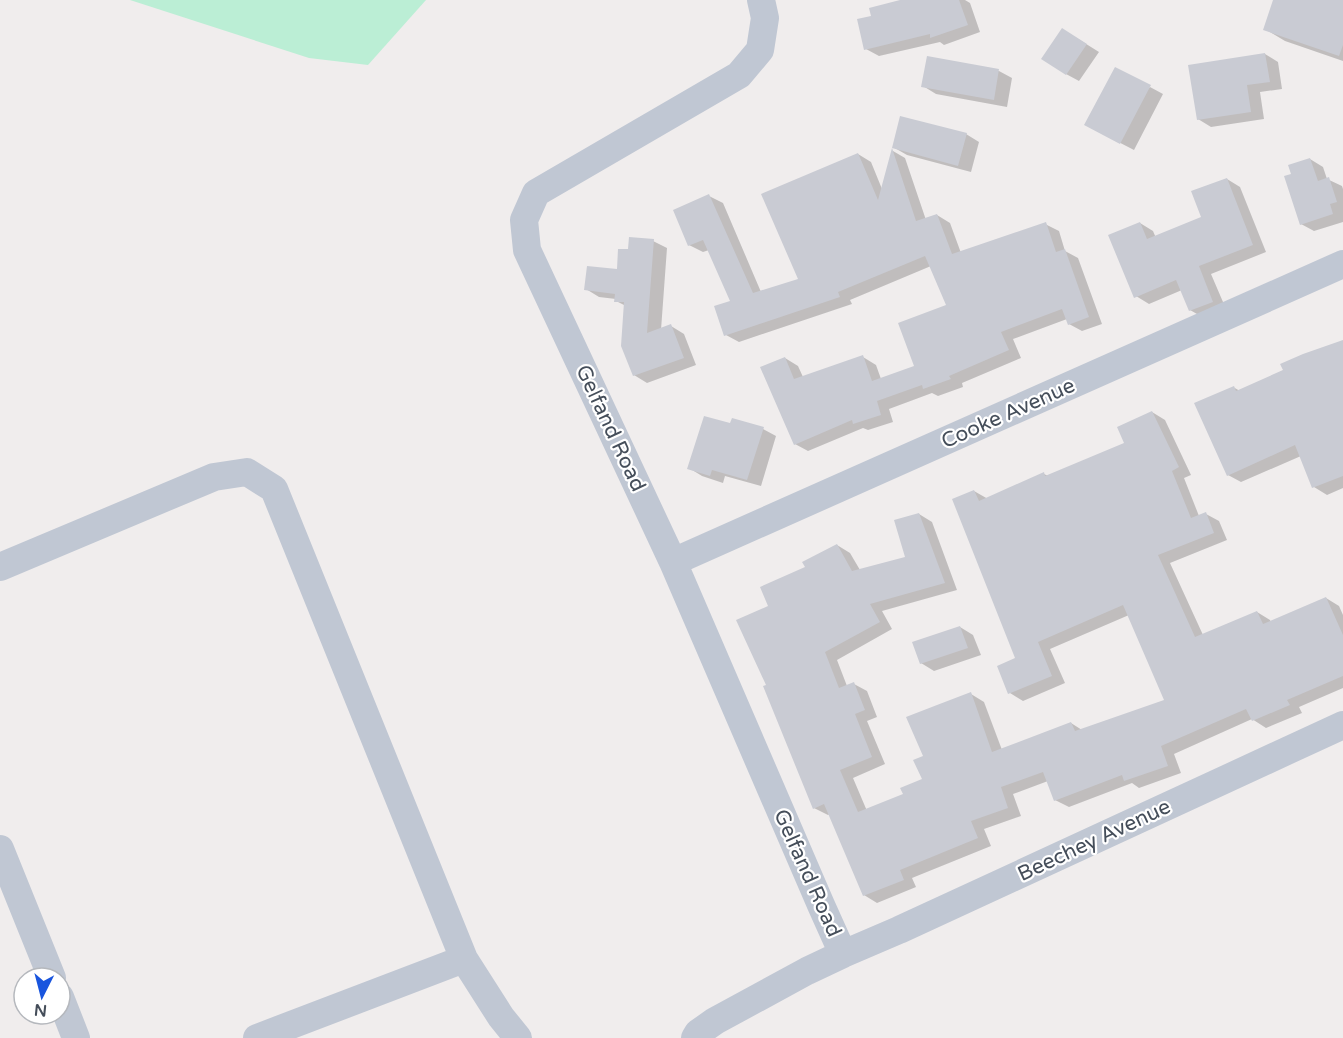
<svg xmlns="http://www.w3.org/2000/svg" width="1343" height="1038" font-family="'Varela Round',sans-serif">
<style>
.green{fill:#bbeed5}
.shadow{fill:#0003}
.building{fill:#c9cbd3}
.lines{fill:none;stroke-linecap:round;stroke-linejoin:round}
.street{stroke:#c0c7d3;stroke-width:28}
.labels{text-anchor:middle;stroke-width:4.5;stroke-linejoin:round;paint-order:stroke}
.street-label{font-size:21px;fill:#454e5a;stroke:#fff}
</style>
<rect width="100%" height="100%" fill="#f0eded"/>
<path class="green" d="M130,0h296l-58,65 -59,-7z"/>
<path class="shadow" d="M906,0h59l5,3 10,29 -36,13 -4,-3 -61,14 -13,-7z
M1275,0h68v61l-58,-20 -20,-12z
M1075,37l24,15 -20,29 -13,-7z
M1265,54l13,8 4,27 -22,3 4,27 -53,8 -13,-8z
M999,71l13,7 -5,29 -71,-13 -13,-8z
M1150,87l13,7 -29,56 -35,-18z
M966,134l13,8 -8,30 -64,-17 -14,-8z
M893,151l12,7 21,62 11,-5 13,8 11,30 84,-29 14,7 6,20 13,7 24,66 -20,7 -13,-7 -2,-5 -54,20 8,19 -59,25 1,4 -25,9 -6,-3 -43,16 4,13 -25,8 -5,-2 -55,23 -13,-7 -10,-86 13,8 5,11 60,-20 13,8 5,14 35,-12 32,-61 -17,-40 -81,34 2,4 -113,38 -13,-7 6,-33 -23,-52 -6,2 -14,-7 20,-49 14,7 38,89 39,-12 58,-126 13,8 11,27z
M1310,159l13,8 4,12 15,7 1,3v33l-29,9 -13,-7 -8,-49z
M1227,179l13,8 26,65 -55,22 15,35 -22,9 -14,-8 -8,-20 -33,14 -13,-8 4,-73 13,8 3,7 47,-20z
M653,241l14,7 -6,82 10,-4 13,8 12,31 -49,18 -13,-8 -8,-69 -10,-5v-2l-17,-2 -13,-8 32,-19 11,-19z
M1343,342v146l-16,7 -13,-8 -13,-31 -60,26 -13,-7 5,-88 7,4z
M1152,412l13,8 26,55 -7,3 15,38 7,-2 13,7 8,19 -57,23 33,72 54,-23 13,8 1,2 55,-24 13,8 4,9v73l-44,19 3,6 -36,15 -14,-9 -78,35 7,19 -42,15 -7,-5 -63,24 -14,-7 -7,-19 -35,13 8,22 -37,13 7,17 -79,32 4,9 -39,16 -13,-8 -34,-81 -2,1 -14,-7 -46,-122 2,-79 37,-39 30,-23 13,8 10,17 47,-12 12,-44 13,8 25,68 -75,21 10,18 -55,31 10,26 7,-2 13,7 10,26 -10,4 18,43 -32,14 14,33 38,-16 19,-15 1,-24 46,-62 13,8 18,48 69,-27 11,7 84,-29 -37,-86 -79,34 15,34 -42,18 -13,-8 7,-34 -43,-168 14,8 56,-25 4,2 78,-33z
M730,425l33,4 13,7 -15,50 -36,-10 -2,7 -21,-7 -13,-8z
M960,627l13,8 8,20 -47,16 -13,-8z"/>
<path class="building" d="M900,0h59l9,25 -38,13v-4l-66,16 -7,-31 14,-3 -2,-8z
M1273,0h70v45l-4,11 -76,-26z
M1062,28l25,16 -21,31 -25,-16z
M1265,53l5,29 -23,3 4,27 -54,8 -9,-55z
M927,56l72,13 -5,31 -73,-13z
M1115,67l36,18 -31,59 -36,-19z
M900,116l67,17 -9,33 -66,-18z
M892,148l24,73 21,-7 15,40 94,-32 10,30 9,-3 24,68 -21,8 -6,-16 -61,23 8,18 -60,26 2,3 -28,10 -1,-4 -45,16 4,14 -28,9 -1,-4 -58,25 -34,-78 25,-10 9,22 69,-24 9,26 42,-15 -16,-43 48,-18 -21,-49 -87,36 2,5 -116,39 -10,-30 16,-5 -27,-61 -15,6 -15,-36 36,-16 44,99 45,-14 -37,-85 97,-41 20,47z
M1310,158l8,23 11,-4 8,25 -7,2 3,10 -33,11 -16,-49 7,-2 -3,-9z
M1227,178l26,67 -54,21 14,36 -24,9 -13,-31 -42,18 -26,-63 32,-13 7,17 54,-22 -10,-26z
M629,237l25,2 -7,94 24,-9 13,34 -51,18 -12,-30 3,-44h-10l1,-8 -31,-4 3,-24 30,3 1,-20h10z
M1343,340v136l-31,12 -17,-43 -68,31 -33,-73 40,-17 2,5 47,-21 -3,-6 23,-10z
M1152,411l27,56 -7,4 19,47 15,-6 8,21 -56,22 37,82 62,-26 6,13 63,-27 17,38v41l-56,24 3,5 -38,16 -6,-12 -85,37 7,20 -44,15 -2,-6 -68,26 -11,-29 -42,15 7,21 -37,13 7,17 -78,32 4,10 -41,16 -39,-92 -11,5 -50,-123 3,-1 -30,-65 32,-14 -8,-19 45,-20 -3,-5 35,-18 15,27 53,-14 -11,-37 25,-7 26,70 -75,21 10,18 -55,30 14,36 15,-6 11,28 -10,4 17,43 -32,13 18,42 45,-18 -3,-6 22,-9 -9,-19 10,-4 -17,-39 31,-12 34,-13 21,60 79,-30 4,9 89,-31 -41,-95 -85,37 14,34 -44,18 -11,-28 18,-8 -63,-159 22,-9 5,11 65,-29 1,4 79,-33 -7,-16z
M704,416l26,7 2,-5 32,9 -17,53 -35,-10 -2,6 -23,-7z
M960,626l8,22 -48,16 -8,-22z"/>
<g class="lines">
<path class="street" d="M761,0l4,18 -5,32 -21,25 -203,118 -12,27 3,30 146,312 148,343 22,49
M673,562l670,-298
M0,567l214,-90 33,-5 27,17 190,470 37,58 17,21
M0,849l52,129
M60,997l16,41
M257,1038l207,-79
M695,1038l3,-5 17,-12 92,-50 36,-17 56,-24 444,-205"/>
</g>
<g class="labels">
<g class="street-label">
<text transform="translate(1008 413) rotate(-24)" y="7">Cooke Avenue</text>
<text transform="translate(611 428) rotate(65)" y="7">Gelfand Road</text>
<text transform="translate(1094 840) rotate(-25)" y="7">Beechey Avenue</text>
<text transform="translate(808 873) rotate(66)" y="7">Gelfand Road</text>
</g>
</g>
<g transform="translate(42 996) rotate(186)"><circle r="28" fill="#ffffff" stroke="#b5b8bd" stroke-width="1.5"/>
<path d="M0-4.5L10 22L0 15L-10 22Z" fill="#1955de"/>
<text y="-9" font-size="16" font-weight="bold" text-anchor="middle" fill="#454e5a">N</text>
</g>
</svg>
